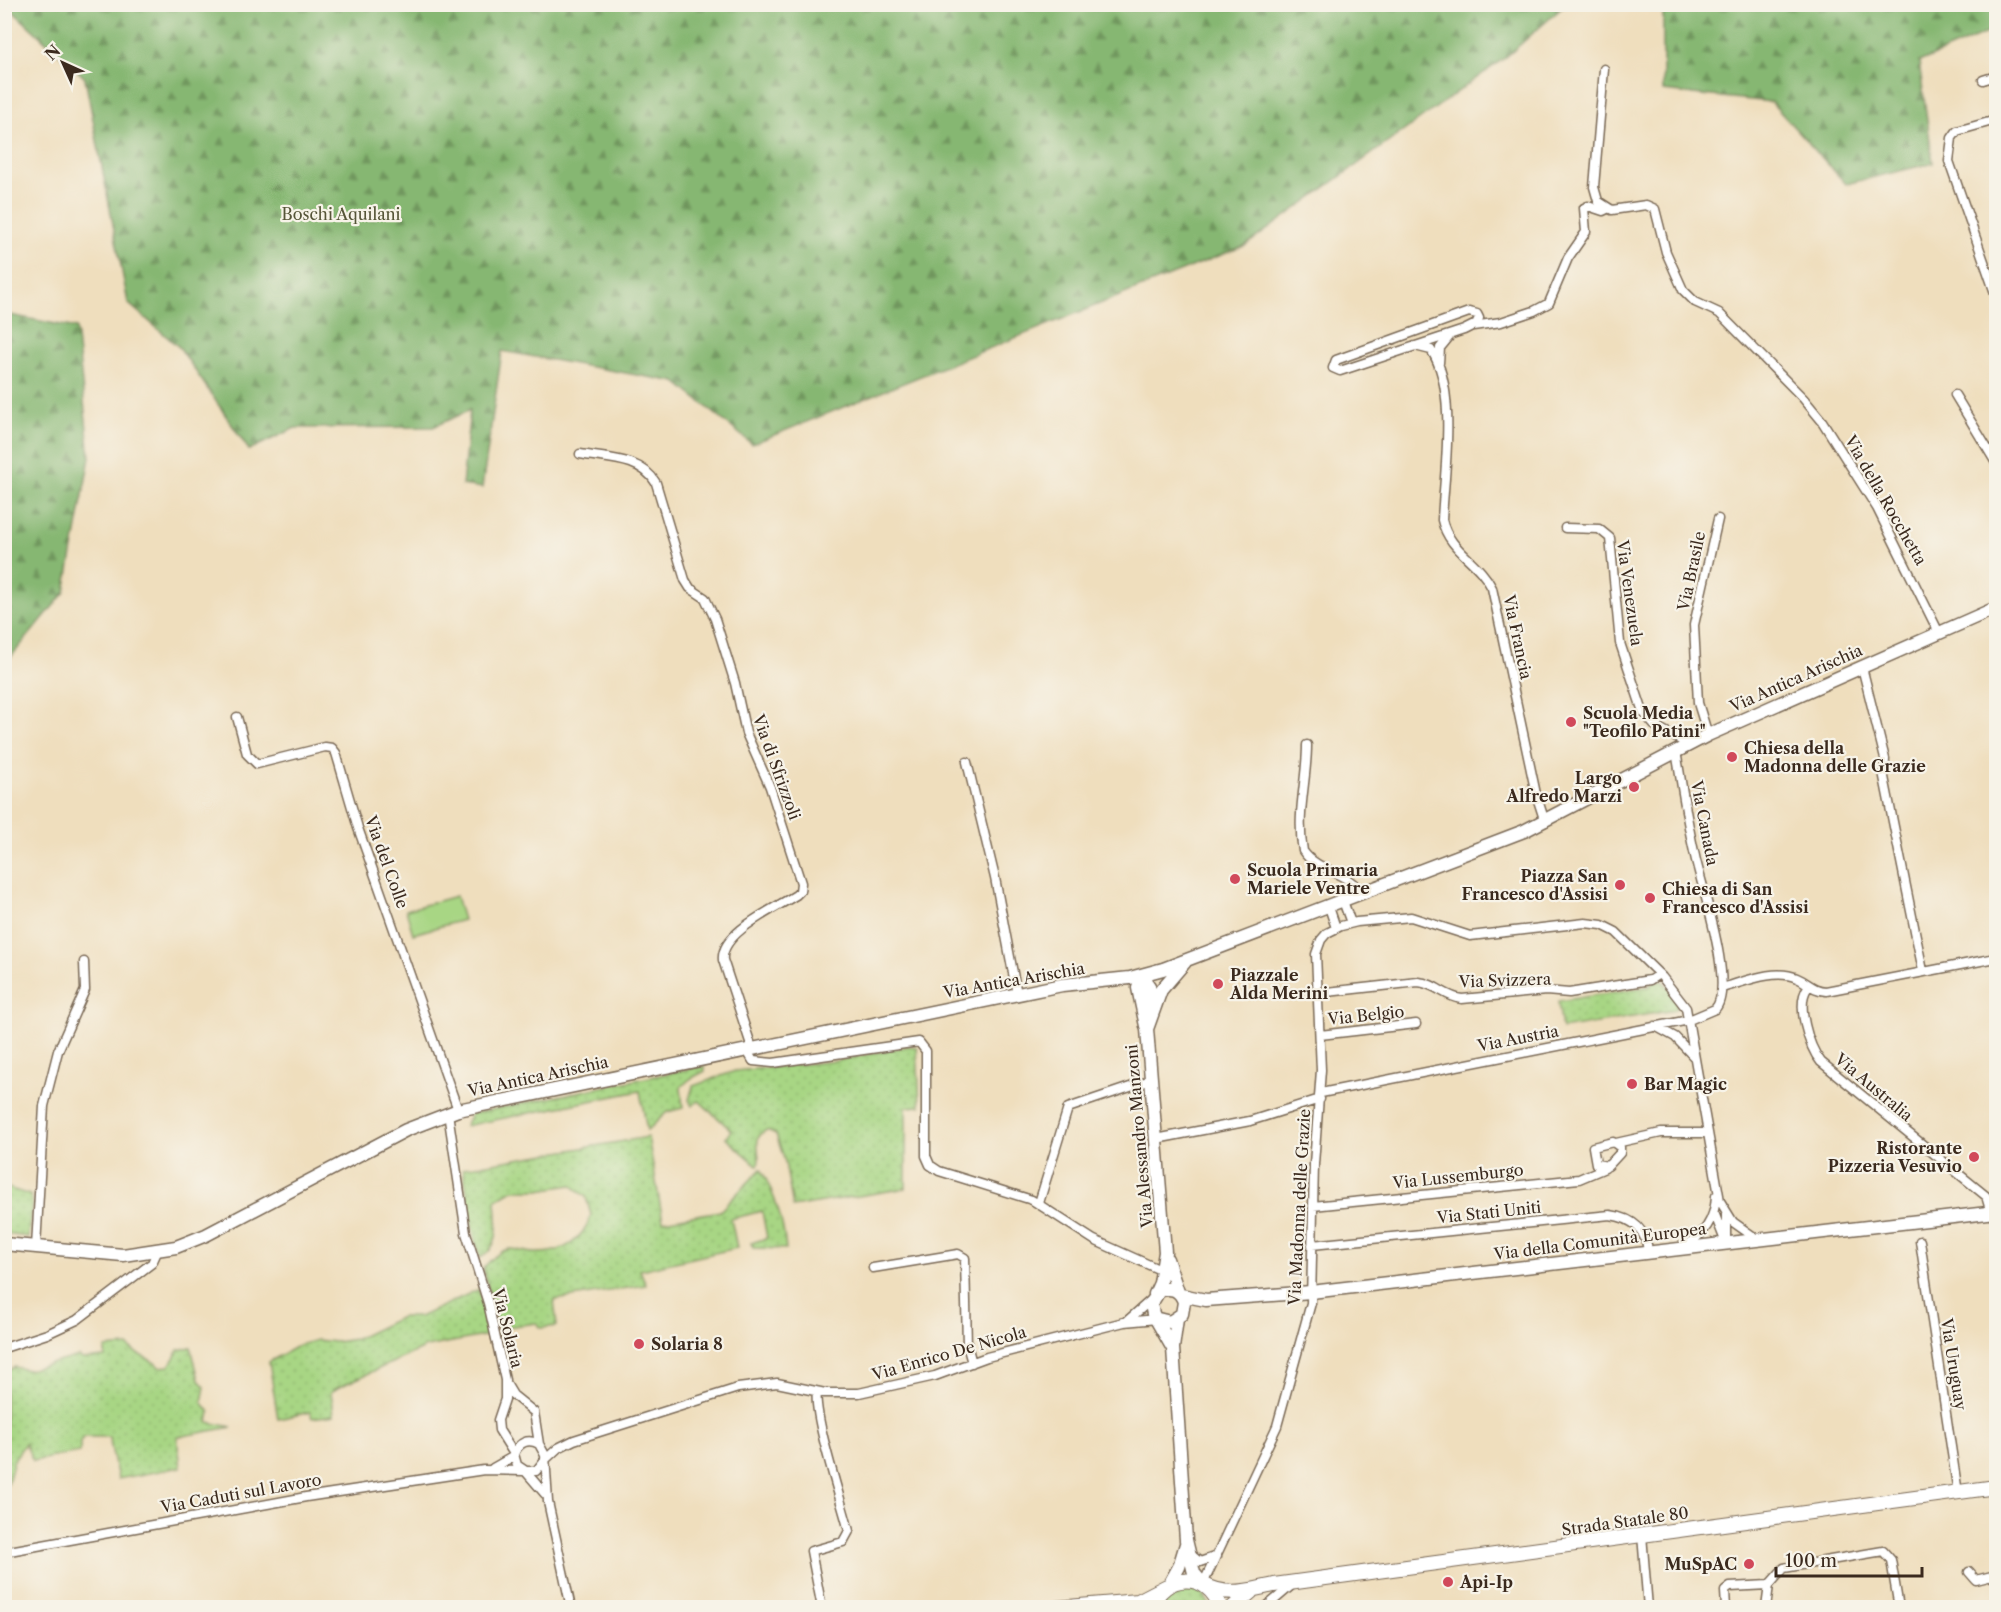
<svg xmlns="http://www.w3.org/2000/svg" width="2001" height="1612" font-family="'Libre Caslon Text',serif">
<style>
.grass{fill:url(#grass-dots);stroke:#728051;stroke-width:1.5}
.forest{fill:url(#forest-firs);stroke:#607048;stroke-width:1.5}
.pitch{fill:#a8d684;stroke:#728051;stroke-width:1.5}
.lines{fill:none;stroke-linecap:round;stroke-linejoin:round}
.street-casing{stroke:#7a6956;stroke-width:11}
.secondary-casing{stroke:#7a6956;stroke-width:15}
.primary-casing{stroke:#7a6956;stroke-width:16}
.street{stroke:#fff;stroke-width:8}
.secondary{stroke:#fff;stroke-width:12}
.primary{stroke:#fff;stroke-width:14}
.poi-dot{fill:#d1495b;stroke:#f7f3e8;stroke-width:2}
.labels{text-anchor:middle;stroke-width:4.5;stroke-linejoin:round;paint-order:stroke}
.park-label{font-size:16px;fill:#565538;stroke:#f7f3e8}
.street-label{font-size:16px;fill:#3b2a1e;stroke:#f7f3e8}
.poi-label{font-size:16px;font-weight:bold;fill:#3b2a1e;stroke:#f7f3e8;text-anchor:start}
</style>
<defs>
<pattern id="grass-dots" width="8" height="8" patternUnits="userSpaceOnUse" patternTransform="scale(1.5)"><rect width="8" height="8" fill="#a8d684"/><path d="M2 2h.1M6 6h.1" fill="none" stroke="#92b872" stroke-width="1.8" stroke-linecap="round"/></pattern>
<pattern id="forest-firs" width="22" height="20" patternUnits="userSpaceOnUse" patternTransform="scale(1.5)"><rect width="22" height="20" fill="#86b772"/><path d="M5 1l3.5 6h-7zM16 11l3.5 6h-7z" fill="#6f955d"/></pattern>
</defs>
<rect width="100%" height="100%" fill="#f7f3e8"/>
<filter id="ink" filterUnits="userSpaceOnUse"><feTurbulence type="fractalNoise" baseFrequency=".0167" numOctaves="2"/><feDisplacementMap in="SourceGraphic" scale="12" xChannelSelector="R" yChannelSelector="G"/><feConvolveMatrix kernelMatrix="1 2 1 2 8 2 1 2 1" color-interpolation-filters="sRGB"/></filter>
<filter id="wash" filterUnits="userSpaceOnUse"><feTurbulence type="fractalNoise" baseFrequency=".008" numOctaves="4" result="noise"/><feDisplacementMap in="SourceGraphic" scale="24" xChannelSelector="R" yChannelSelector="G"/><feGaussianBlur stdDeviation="1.35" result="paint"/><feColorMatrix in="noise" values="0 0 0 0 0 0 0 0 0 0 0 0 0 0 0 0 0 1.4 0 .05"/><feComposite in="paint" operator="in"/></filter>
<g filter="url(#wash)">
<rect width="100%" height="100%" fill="#efdebd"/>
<path class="grass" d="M1662,981l19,19 -7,10 -112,19 -4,-28 93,-15v-3z
M909,1046l8,1 3,59 -14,1v81l-113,19 -8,-45 -9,-28 -9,-4c-17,7 -5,23 -9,36l-32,-28 5,-8 -32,-29 -7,5 -3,-6 4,-14 42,-15 101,-10z
M704,1066l1,5 -15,8 -9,8 2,21 -16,4 -20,19 -7,-40 -175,35 6,-12z
M648,1137l15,84 57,-10 41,-42c14,27 22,50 25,80l-33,-1 -2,-5 16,-5 -5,-27 -31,8 6,29 -97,22 6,15 -92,15 3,26 -16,2 -4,-5 -39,5 -15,-60c7,-7 16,-18 27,-19 8,0 16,4 24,4 29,1 48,-11 57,-38l-5,-18 -15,-12 -32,5h-26l-17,10c1,23 6,46 -16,58l-6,-21 -11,-69z
M5,1187l25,8 2,6 -4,36 -23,-3z
M479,1289l10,46 -63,12 -87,40 -8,5 3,23 -22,3 -2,-6 -32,7 -9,-57 30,-17 18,-5 19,2 20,-3 45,-22h18z
M128,1346c9,12 23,10 31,21l10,-1 10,-16 12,-3 8,33 6,7 -3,15 8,10 -2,10 24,5 -55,10 4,30 -63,12 -9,-42h-24l-5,4v11l-47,9 -8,-18 -11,17 -6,23h-3v-112l10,-4 13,3 51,-14 3,3 23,-2v-9z
M1186,1587l17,7 8,13 -52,1 11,-16z"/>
<path class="forest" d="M5,4h1560v1l-59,52 -260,188 -494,199 -76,-62 -174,-31 -20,137 -20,-3 8,-75 -37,17 -138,1 -46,22 -69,-102 -52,-45 -43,-225z
M1663,5h333v24l-77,33 14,101 -87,21 -75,-82 -108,-11z
M5,314l71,14 14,129 -25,135 -60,72z"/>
<path class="pitch" d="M456,896l7,24 -50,14 -7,-24z"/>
</g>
<g filter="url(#ink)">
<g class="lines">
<defs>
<path id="street" d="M1604,69l-10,118 4,14 14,9 34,-5 9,4 11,43 17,38 12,12 24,11 84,85 19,23 55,87 62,125
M1983,80l13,-4
M1996,120l-39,11 -5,7 -3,23 47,135
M1469,312l8,2 2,4 -3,6 -12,6 -124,41 -7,-3 3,-8z
M1473,326l28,-4 33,-11 15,-8 19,-45 18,-26 -2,-24 4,-2 15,5 4,-2
M1415,346l16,4c27,39 13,124 11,170 7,31 37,41 50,68l44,206 9,28
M1439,363l1,-15 9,-11
M1955,395l41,68
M580,454c27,5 61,3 76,29l29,97 5,8 15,10 10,21 20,64 11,50 24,54 31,96 -1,8 -4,4c-22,14 -76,38 -73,65l29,88
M1565,528l34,1 11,9 10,105 23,69 11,13 28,16 3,5
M1862,667l23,92 -1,18 39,194
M237,717l10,37 10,10 68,-17 7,1 4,5 22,75 100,282
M1708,735l-10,-32 -4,-78 24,-106
M1307,745c0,36 -11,69 -4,106 14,21 47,21 59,43
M967,762l28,116 22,116
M1343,901l8,22
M1329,907l7,21
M1808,987c-13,17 1,60 13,75l165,134 5,17
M1722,988c22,-6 53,-20 75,-10 12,5 15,12 29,13l170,-33
M1318,993l100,-11c17,1 27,15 44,17l84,-8 23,2 81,-13 9,-6
M1655,1026l20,11 19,20
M1320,1035l96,-11
M746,1049l7,12 20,2 146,-21 7,9v105l4,9 9,6 93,29 62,40 62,28h11
M1321,1093l368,-73 26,-11c21,-22 -14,-124 -20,-153 -8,-34 -13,-70 -19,-105
M448,1113l18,120 22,70 17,77v19l-7,21 1,10 15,24
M1156,1139l94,-18 70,-22
M1613,1142l7,5v6l-12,13 -12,-2 -3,-17z
M1616,1143l45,-10h46
M1039,1203l29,-95 83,-28
M1313,1206l266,-27 26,-11
M1715,1215l11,28
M1920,1241l38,252
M1726,1243v-29
M1312,1245l298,-30c23,3 37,15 38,38
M36,1247l8,-141 14,-55 27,-61 -1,-28
M1682,1247c22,-11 33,-27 34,-51
M873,1268l85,-14 7,4 2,87 5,18
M1127,1321l24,-21
M4,1348l43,-14 30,-14 75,-57 5,-11
M507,1385l6,10 21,17 5,32
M817,1392c-4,23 25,111 32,139l-6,11 -32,9 11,57
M545,1460l13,-12 16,-8 164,-52 39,-5 48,10h34l76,-17 52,-19 137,-35 33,-3
M544,1461l-8,10h-10l-9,-6 -3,-11c5,-12 14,-16 25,-10l6,11 3,47 23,106
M493,1468l21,-12
M526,1472l19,22
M1642,1535l6,73
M4,1552l302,-55 178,-27 40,1
M1189,1553l11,9 17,-6
M1969,1572l7,8 20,-5
M1203,1584l74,-158 34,-123 3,-139 7,-94 -5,-116 5,-14 6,-7 14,-7 16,-4 54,-5 59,19 115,-13 17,2 14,7 46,45 24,31 34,193 13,21 24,17
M1265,1608l27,-23
M1726,1608l-1,-17 5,-4 39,-2
M1766,1608l3,-23 15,-17 99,-17 8,9 8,48"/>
<path id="secondary" d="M1141,975l-3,13 8,38
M1141,975l8,11 3,21
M4,1244l119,11 53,-8 30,-12 200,-105 52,-20 604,-125 68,-7 33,-9 361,-138 184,-96 288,-127
M1167,1259l11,33
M1155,1294l5,-11 5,-31 -18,-223 14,-39 24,-28
M1181,1295l25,5 105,-8 685,-80
M1158,1319l12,3 12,-8 2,-12c-4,-12 -13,-16 -25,-11l-8,13 2,10 19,33
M1177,1319l-4,29 13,192 8,33 9,11
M1169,1585l10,-18 7,-23"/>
<path id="primary" d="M1203,1584c24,14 46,6 71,1l722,-98
M1056,1608l82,-7 29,-15
M1152,1608c10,-36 58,-37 68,0
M1232,1608l19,-16"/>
</defs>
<use href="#street" class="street-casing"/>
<use href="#secondary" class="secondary-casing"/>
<use href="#primary" class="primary-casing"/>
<use href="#street" class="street"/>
<use href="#secondary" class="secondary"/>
<use href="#primary" class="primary"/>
</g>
</g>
<g class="poi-dot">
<circle cx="1571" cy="722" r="6"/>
<circle cx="1732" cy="757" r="6"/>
<circle cx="1634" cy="787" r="6"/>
<circle cx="1235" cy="879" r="6"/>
<circle cx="1620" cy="885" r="6"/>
<circle cx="1650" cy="898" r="6"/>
<circle cx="1218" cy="984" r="6"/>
<circle cx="1632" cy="1084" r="6"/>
<circle cx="1974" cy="1157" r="6"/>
<circle cx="639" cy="1344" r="6"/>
<circle cx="1749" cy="1564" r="6"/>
<circle cx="1448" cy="1582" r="6"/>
</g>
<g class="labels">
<g class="park-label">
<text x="341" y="220">Boschi Aquilani</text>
</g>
<g class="street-label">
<text transform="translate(1886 500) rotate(60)" y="6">Via della Rocchetta</text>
<text transform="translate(1691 571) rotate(-78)" y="6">Via Brasile</text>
<text transform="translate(1630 593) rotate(82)" y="6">Via Venezuela</text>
<text transform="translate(1518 637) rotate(78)" y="6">Via Francia</text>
<text transform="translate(1796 678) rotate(-24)" y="6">Via Antica Arischia</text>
<text transform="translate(777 767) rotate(70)" y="6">Via di Sfrizzoli</text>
<text transform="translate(1705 823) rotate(79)" y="6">Via Canada</text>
<text transform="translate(387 862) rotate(70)" y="6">Via del Colle</text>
<text transform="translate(1014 980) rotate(-10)" y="6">Via Antica Arischia</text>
<text transform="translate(1505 980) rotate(-2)" y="6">Via Svizzera</text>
<text transform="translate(1366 1015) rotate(-6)" y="6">Via Belgio</text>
<text transform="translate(1518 1038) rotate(-11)" y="6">Via Austria</text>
<text transform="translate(538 1076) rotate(-12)" y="6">Via Antica Arischia</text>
<text transform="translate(1874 1087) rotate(40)" y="6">Via Australia</text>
<text transform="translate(1139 1136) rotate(-95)" y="6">Via Alessandro Manzoni</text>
<text transform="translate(1458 1176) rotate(-6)" y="6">Via Lussemburgo</text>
<text transform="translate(1299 1207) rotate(-87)" y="6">Via Madonna delle Grazie</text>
<text transform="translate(1489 1212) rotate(-6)" y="6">Via Stati Uniti</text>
<text transform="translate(1600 1241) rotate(-7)" y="6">Via della Comunità Europea</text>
<text transform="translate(508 1328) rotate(76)" y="6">Via Solaria</text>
<text transform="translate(949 1353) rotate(-16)" y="6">Via Enrico De Nicola</text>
<text transform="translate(1954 1364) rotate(81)" y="6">Via Uruguay</text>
<text transform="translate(241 1493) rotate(-10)" y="6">Via Caduti sul Lavoro</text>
<text transform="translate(1625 1521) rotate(-8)" y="6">Strada Statale 80</text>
</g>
<g class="poi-label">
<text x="1583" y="719">Scuola Media<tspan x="1583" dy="18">"Teofilo Patini"</tspan></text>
<text x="1744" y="754">Chiesa della<tspan x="1744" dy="18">Madonna delle Grazie</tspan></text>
<text x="1622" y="784" text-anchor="end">Largo<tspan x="1622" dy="18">Alfredo Marzi</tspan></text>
<text x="1247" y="876">Scuola Primaria<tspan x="1247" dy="18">Mariele Ventre</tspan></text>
<text x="1608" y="882" text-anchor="end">Piazza San<tspan x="1608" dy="18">Francesco d'Assisi</tspan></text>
<text x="1662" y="895">Chiesa di San<tspan x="1662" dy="18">Francesco d'Assisi</tspan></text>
<text x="1230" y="981">Piazzale<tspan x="1230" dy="18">Alda Merini</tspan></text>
<text x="1644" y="1090">Bar Magic</text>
<text x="1962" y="1154" text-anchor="end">Ristorante<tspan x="1962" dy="18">Pizzeria Vesuvio</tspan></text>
<text x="651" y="1350">Solaria 8</text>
<text x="1737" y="1570" text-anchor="end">MuSpAC</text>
<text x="1460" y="1588">Api-Ip</text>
</g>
</g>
<rect width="2001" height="1612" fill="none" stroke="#f7f3e8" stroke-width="24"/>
<g transform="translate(63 63) rotate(315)" stroke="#f7f3e8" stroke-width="4.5" paint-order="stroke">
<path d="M0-4.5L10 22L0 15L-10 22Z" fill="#3b2a1e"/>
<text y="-9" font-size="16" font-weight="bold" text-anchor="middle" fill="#3b2a1e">N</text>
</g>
<path d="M1776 1567v9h146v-9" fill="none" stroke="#3b2a1e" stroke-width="3"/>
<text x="1785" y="1567" font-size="18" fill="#3b2a1e" stroke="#f7f3e8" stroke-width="4.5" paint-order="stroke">100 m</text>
</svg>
